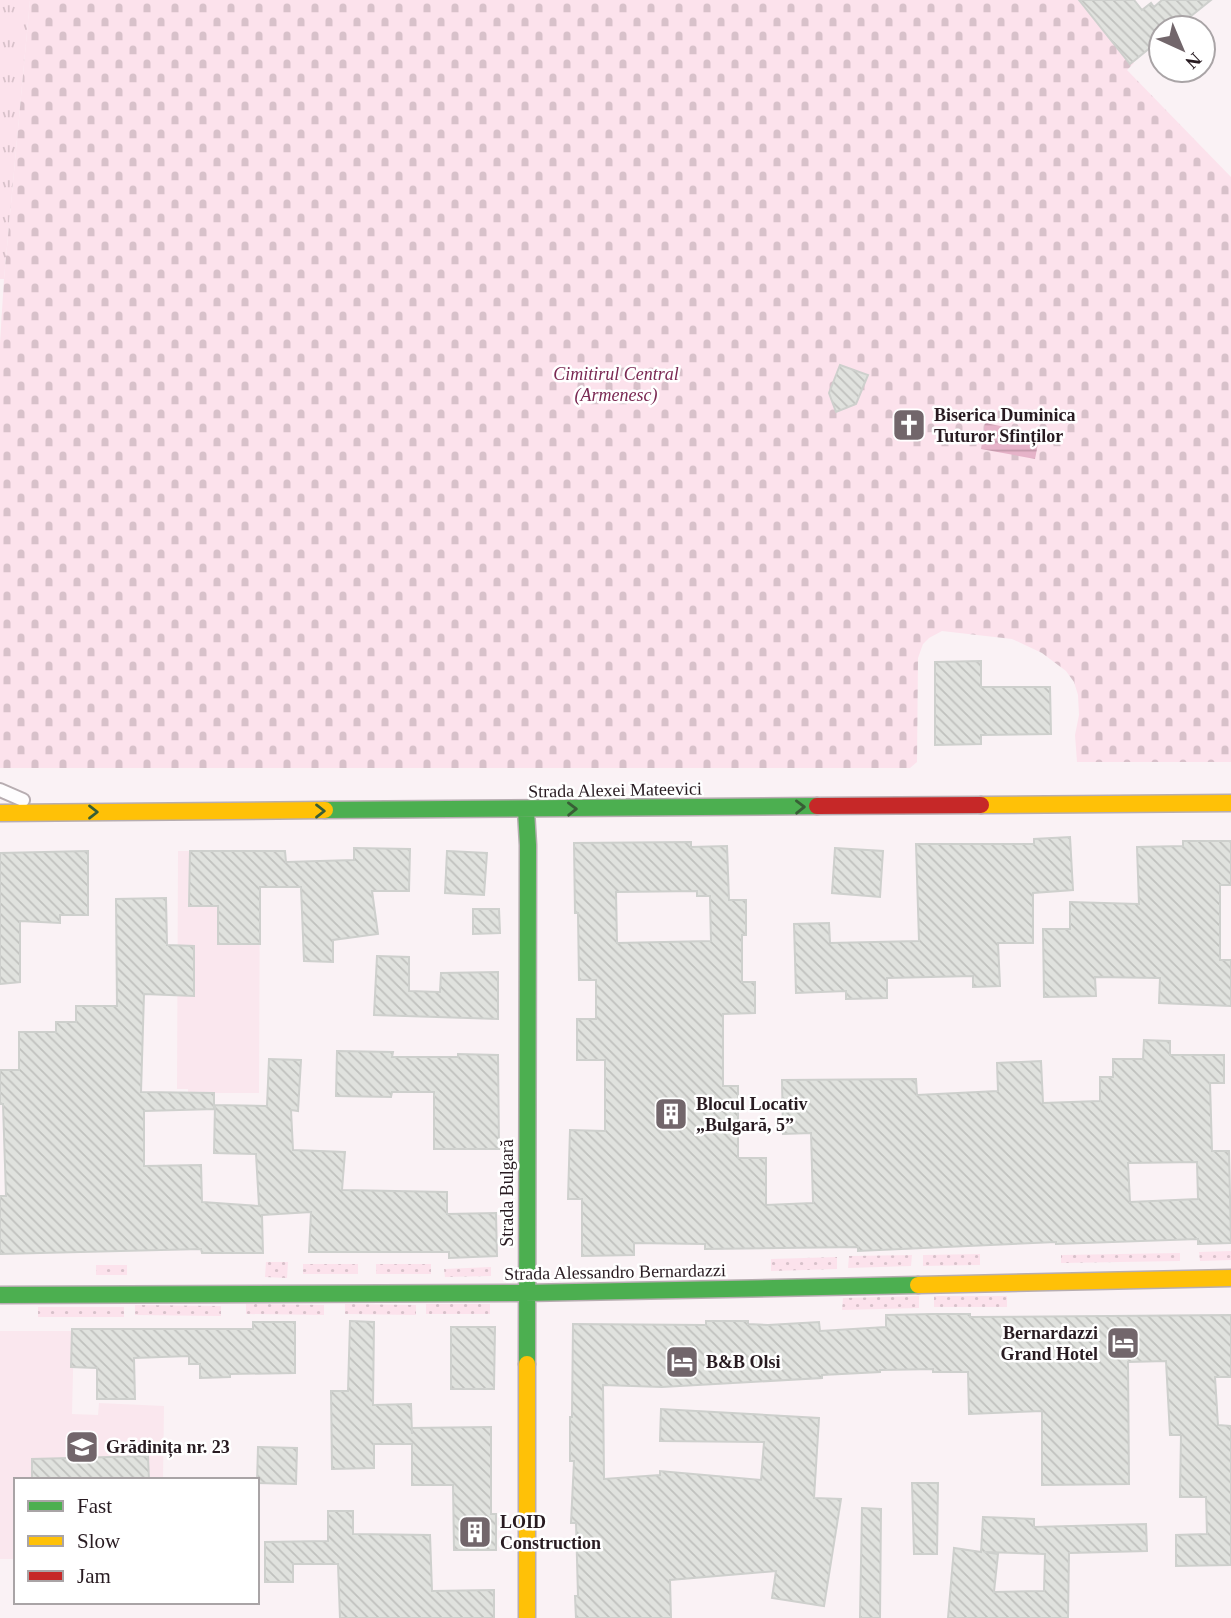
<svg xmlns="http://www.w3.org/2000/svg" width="1231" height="1618" font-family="'Times New Roman',serif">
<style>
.built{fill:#fae7ee}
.grass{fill:url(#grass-tufts)}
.cemetery{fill:url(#cemetery-stones)}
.garden{fill:url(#garden-dots)}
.water{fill:url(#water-rules)}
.building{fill:url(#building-back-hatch);stroke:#ced0cd;stroke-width:2;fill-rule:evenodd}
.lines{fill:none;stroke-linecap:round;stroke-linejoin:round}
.lane-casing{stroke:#b7adb1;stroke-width:16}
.fast-casing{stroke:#b7adb1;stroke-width:19}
.slow-casing{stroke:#b7adb1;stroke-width:19}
.jam-casing{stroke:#b7adb1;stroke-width:19}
.lane{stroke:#fefdfe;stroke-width:12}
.fast{stroke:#4caf50;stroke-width:16}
.slow{stroke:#ffc107;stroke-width:16}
.jam{stroke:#c62828;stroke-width:16}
.oneway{stroke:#385e36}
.labels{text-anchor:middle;stroke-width:5;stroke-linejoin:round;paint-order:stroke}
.park-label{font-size:18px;font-style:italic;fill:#7a2953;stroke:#fff}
.poi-label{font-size:18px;font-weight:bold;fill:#281b21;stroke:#fff;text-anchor:start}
.street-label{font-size:18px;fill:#281b21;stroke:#fff}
</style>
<defs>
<pattern id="grass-tufts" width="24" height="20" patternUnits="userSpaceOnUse" patternTransform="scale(1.75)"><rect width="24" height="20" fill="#fce2ec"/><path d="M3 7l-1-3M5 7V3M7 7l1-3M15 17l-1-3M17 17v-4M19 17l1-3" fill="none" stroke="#d8c1ca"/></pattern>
<pattern id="cemetery-stones" width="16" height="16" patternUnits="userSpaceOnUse" patternTransform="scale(1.75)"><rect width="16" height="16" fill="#fce2ec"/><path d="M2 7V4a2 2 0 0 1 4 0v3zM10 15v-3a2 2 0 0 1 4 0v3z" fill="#d8c1ca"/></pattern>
<pattern id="garden-dots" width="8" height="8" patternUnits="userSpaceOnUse" patternTransform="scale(1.75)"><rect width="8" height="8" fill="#fce2ec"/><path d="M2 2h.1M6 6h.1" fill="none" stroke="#d8c1ca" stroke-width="1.8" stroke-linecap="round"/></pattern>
<pattern id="water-rules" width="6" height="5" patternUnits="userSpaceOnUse" patternTransform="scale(1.75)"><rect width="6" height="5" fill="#e6b3c9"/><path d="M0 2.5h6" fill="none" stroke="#c599ac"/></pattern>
<pattern id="building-back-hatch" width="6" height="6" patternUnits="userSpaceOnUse" patternTransform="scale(1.75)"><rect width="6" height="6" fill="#e0e2de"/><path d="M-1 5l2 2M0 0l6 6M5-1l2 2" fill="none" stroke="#c0c1be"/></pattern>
</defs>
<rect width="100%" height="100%" fill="#faf2f5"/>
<path class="built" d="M178,851h82l-1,242h-71v-4h-11z
M0,1331h74l-2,83 26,1 1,-12 65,3 -1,74h-147v79h-16z"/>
<path class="grass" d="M0,0h30l-26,279h-4z"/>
<path class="cemetery" d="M30,0h1051l53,63 -7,7 104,107v585h-154l-2,-27 4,-20 -1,-20 -4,-13 -8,-11 -24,-18 -30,-14 -70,-8 -13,7 -6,6 -5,14 -1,104 -7,6h-910v-425l4,-64z"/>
<path class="garden" d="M1231,1251v9l-31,1 -1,-9z
M1180,1253v8l-119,2v-8z
M980,1254v11l-57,1v-11z
M912,1255l-1,11 -63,2 1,-12z
M837,1257v12l-66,2v-12z
M266,1262h22l-1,16 -22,-1z
M303,1264h55v10h-55z
M376,1264h55v10h-55z
M96,1265h31v10h-31z
M491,1267v9l-46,1 -1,-8z
M919,1296v12l-77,2 1,-12z
M934,1296h73v11h-73z
M246,1304l78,1v10l-78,-1z
M345,1304l71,1v10l-71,-1z
M426,1304h64v10h-64z
M135,1305l86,1v10l-86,-1z
M38,1307h86v10h-86z"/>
<path class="water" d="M985,423l55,11 -5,25 -54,-10z"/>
<path class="building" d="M1079,0h55l8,10 9,-7 3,4 8,-7h49l-35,28h-15v11l-31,25z
M840,365l28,10 -12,29 -20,8 -7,-19z
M981,661v26h69l1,47 -70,1v9l-46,1v-83z
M1070,837l3,53 -40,3v50h-35l2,43 -27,1v-11l-86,2v20l-41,1v-8l-50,2 -2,-69 35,-1 1,20 89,-2 -3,-97h118v-5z
M1183,841h48v44h-11v75h11v46l-72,-3 1,-25 -65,-1 1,19 -52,1 -1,-68h27v-27l69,2 -2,-57 46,-1z
M691,842v5l36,-1 2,54h17v35h-4v47h13v31l-32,1v72h15v72h28v47l47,-2 -2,-70 -28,1 -1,-54 134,-1 1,16 81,-4 -1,-28 44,-2 2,42 57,-2v-24h13v-18h30l1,-19 26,1v14h54v28h-14l2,68h17l2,92 -33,1v-5l-142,5v-2l-198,9v-4l-153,2v-5l-71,-1v12l-52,1v-57h-14l2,-69 35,1v-71h-28v-41h19v-39h-17l-1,-67h-3l-1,-70zM697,891v5h13l1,45 -94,2 -1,-51zM1197,1162l1,37 -68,3 -2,-39z
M354,848l56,1 -1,42h-37l6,43 -45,6v22l-29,-1 -3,-74h-41v57h-42v-38h-29l1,-55h95l1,11 68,-2z
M835,848l48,3 -3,46 -48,-4z
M88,851v64h-28v8l-40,-2v61l-20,2v-131z
M447,851l40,2 -3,42 -39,-2z
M166,898l1,47 27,1v50l-50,-2 -3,98 73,1v16l-70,2v55l57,-1 1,37 57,4 -3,-52 -42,-1 1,-48 52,1 2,-47 32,1 -3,51 -7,-1 2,40 52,2 -3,38 105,2v22l49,-1 1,43 -48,2v-6h-140l2,-40 -49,3 1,38h-61l-1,-4 -201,5v-58h6l-3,-92h-3v-34h19v-38h37v-10h20v-16h41l-1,-107z
M473,909h26l1,24 -27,1z
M377,956l32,1v34l31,1 1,-19 57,-1v47l-124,-4z
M337,1051l56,1 -1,5h66v-3l40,1 1,94h-65v-57h-42l-1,5 -55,-1z
M933,1314h37v3l261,-2v62h-16l3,48 13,1v139l-55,1v-31l31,-1 -1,-37h-26l1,-62h-11l-4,-74 -38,1 1,122 -87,1v-74l-73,3 -1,-42h-35v-3l-53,1v2l-58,3v3l-160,9 -59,-2 1,94 56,-4v-4l101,9 3,-38 -104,-1 1,-32 158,9 -5,80 27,1 -17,107 -52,-8 4,-27 -106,9 1,38h-95l-1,-22h3l-2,-73h-5l3,-62h-4v-44h2l1,-93 133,1v-4h42v3l20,1 51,-3 1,9 66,-4v-12z
M350,1321l24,1 -1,83 38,-1 1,30v-6l79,-1v87h5v36h-42l-1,-65h-41v-41h-38v24l-42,1 -1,-78h17z
M253,1322h42v51l-65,1v3l-30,1v-14h-11v-8l-55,2 1,41h-38v-31l-26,-1 1,-38h181z
M451,1327h44l-1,62h-43z
M258,1447l39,1 -1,36 -39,-1z
M148,1456l1,24h-117v-21z
M912,1483h26l-1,71h-23z
M862,1508l19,1 -1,109h-20z
M328,1511h25v23l77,1 2,56 62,-1v28h-154l-2,-54h-45v18h-28v-40l63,-1z
M983,1517l51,2v8l112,-3 1,27 -78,2 -1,65h-120l6,-70 27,4zM984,1552l61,2 -1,37 -50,1 4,-38z"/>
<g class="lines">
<defs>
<path id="lane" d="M0,790l23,10"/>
<path id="fast" d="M325,810l492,-4
M526,810l2,35 -1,519
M0,1295l525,-2 393,-8"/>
<path id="slow" d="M981,805l250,-2
M0,813l325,-3
M918,1285l313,-7
M527,1618v-254"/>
<path id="jam" d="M817,806l164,-1"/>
</defs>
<use href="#lane" class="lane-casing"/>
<use href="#fast" class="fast-casing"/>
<use href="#slow" class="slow-casing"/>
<use href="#jam" class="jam-casing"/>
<use href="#lane" class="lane"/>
<use href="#fast" class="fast"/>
<use href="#slow" class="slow"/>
<use href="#jam" class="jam"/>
</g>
<defs><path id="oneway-chevron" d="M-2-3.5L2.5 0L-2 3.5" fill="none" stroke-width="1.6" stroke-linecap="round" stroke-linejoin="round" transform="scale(1.75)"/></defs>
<g class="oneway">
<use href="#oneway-chevron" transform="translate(800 807) rotate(-1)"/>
<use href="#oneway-chevron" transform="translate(572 809) rotate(-1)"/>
<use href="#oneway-chevron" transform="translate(320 811)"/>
<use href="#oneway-chevron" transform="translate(93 812)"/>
</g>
<defs>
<symbol id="church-square" viewBox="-11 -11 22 22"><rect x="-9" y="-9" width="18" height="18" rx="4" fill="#72666b" stroke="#fff"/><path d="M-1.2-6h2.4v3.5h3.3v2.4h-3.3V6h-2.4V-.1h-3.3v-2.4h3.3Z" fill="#fff"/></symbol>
<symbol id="building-square" viewBox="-11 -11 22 22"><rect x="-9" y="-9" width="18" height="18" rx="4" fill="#72666b" stroke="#fff"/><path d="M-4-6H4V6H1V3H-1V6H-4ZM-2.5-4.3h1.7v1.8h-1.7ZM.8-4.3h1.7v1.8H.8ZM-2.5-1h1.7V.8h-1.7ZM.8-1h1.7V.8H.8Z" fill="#fff"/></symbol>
<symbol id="hotel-square" viewBox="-11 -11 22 22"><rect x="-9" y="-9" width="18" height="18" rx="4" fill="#72666b" stroke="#fff"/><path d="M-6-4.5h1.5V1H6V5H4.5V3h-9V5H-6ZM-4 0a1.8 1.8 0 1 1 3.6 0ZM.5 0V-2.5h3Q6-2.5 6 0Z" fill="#fff"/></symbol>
<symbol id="school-square" viewBox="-11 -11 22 22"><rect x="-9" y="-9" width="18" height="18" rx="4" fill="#72666b" stroke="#fff"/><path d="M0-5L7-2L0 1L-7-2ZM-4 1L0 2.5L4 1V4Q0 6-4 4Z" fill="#fff"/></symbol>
</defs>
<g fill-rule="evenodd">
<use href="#church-square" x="890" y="406" width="38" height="38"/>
<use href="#building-square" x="652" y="1095" width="38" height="38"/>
<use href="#hotel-square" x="1104" y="1324" width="38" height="38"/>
<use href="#hotel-square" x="663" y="1343" width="38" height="38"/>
<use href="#school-square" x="63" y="1428" width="38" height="38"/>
<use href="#building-square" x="456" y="1513" width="38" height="38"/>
</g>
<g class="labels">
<g class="park-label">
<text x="616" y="380">Cimitirul Central<tspan x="616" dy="21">(Armenesc)</tspan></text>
</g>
<g class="poi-label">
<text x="934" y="421">Biserica Duminica<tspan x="934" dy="21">Tuturor Sfinților</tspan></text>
<text x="696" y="1110">Blocul Locativ<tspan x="696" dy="21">„Bulgară, 5”</tspan></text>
<text x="1098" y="1339" text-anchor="end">Bernardazzi<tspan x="1098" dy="21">Grand Hotel</tspan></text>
<text x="706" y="1368">B&amp;B Olsi</text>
<text x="106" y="1453">Grădinița nr. 23</text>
<text x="500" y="1528">LOID<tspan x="500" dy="21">Construction</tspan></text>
</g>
<g class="street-label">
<text transform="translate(615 790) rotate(-1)" y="6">Strada Alexei Mateevici</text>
<text transform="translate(507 1193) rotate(-90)" y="6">Strada Bulgară</text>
<text transform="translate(615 1272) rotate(-1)" y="6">Strada Alessandro Bernardazzi</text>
</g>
</g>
<rect x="14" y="1478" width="245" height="126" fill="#ffffff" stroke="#a9a4a6" stroke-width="2"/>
<rect x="28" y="1501" width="35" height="10" fill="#4caf50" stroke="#a9a4a6" stroke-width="2"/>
<text x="77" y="1513" font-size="21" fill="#281b21">Fast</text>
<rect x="28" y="1536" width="35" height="10" fill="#ffc107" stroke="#a9a4a6" stroke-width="2"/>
<text x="77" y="1548" font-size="21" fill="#281b21">Slow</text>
<rect x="28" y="1571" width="35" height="10" fill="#c62828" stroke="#a9a4a6" stroke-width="2"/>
<text x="77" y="1583" font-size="21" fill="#281b21">Jam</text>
<g transform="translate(1182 49) rotate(136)"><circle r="33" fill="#ffffff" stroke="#a9a4a6" stroke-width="2"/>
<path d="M0-5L12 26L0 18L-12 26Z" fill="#72666b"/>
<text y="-10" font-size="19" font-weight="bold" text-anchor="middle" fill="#281b21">N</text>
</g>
</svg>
